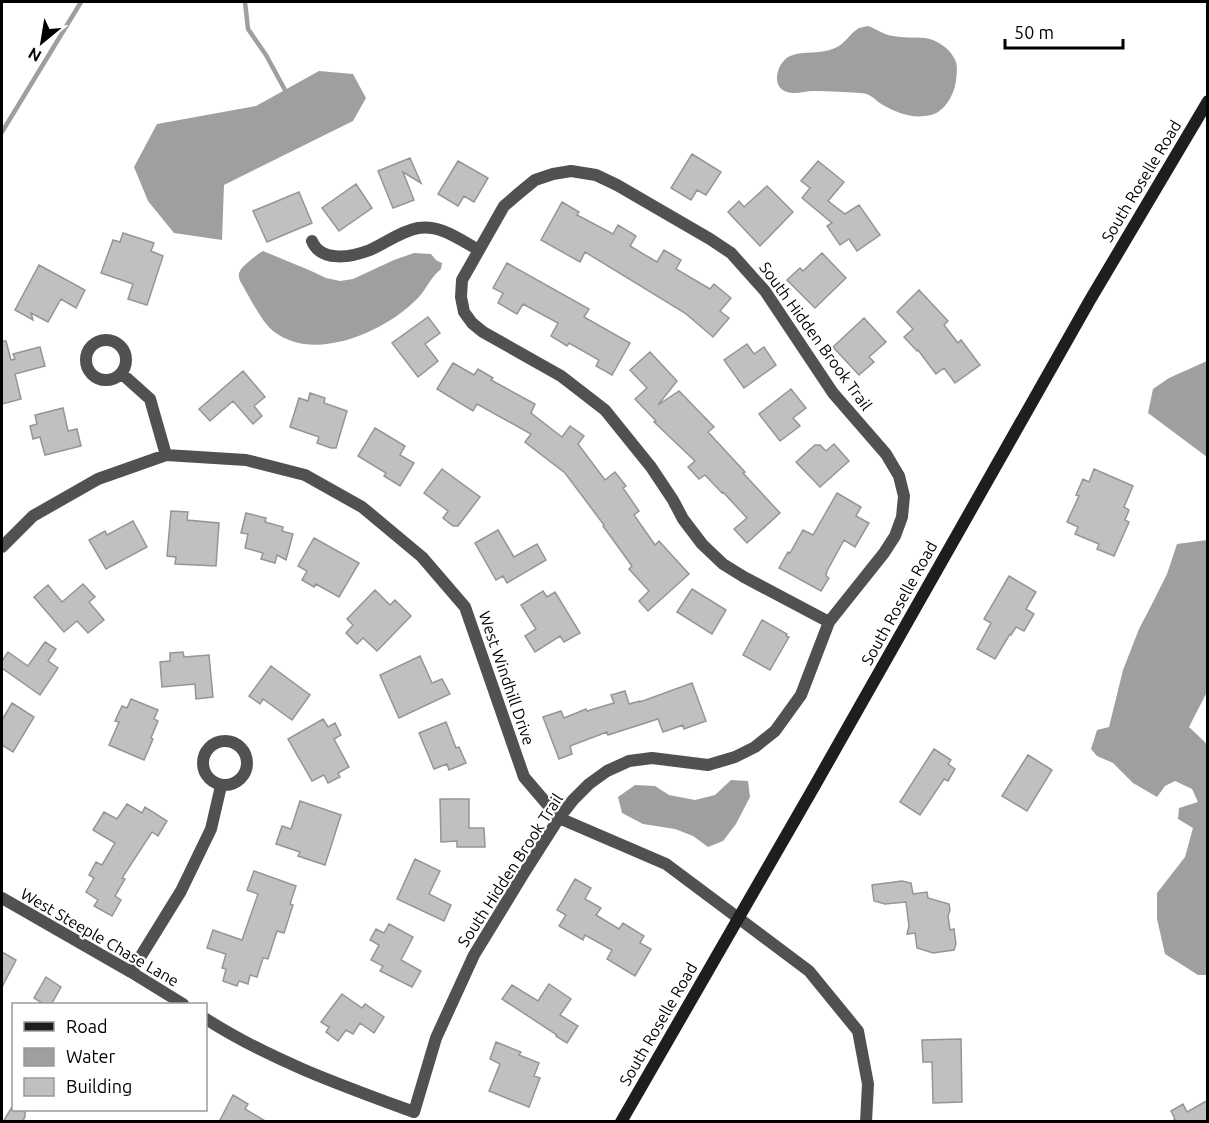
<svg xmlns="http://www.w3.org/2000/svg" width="1209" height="1123" font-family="Ubuntu,sans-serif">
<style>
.water{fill:#9f9f9f}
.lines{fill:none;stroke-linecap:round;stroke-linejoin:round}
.stream{stroke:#9f9f9f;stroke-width:4.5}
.building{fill:#c0c0c0;stroke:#959595;stroke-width:1.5}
.minor{stroke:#515151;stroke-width:12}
.secondary{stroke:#1e1e1e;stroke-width:12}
.labels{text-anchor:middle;stroke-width:4.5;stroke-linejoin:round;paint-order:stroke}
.street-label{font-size:16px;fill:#000;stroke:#fff}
</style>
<rect width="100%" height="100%" fill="#fff"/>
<path class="water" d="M868,26c9,3 16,9 25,10 10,2 21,1 32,2 11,1 24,10 29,20 4,5 3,15 2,22 -1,13 -11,32 -25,35 -18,4 -32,-1 -48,-10 -9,-5 -10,-11 -23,-12 -15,-1 -31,-2 -46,-2 -9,0 -19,4 -27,1 -17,-5 -10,-30 3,-36 14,-6 31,-1 45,-8 10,-4 15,-15 24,-20 3,-1 6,-1 9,-2z
M319,71l34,3 13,24 -13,23 -129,64 -2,55 -48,-7 -26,-32 -14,-34 23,-43 99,-18z
M263,251l46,19 17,8 14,3 13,-2 41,-19 20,-7 17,1 5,6 6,3 -1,6c-10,8 -14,19 -23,29 -32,33 -103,66 -145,33 -12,-10 -25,-37 -33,-50 -1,-4 -2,-7 0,-10 1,-4 19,-18 23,-20z
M1207,361h1l-1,96 -59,-44 5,-24 16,-11z
M1207,540v152l-18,35 19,18v230h-10l-33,-21 -8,-35v-26l28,-36 8,-29 -15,-9 1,-11 19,-6 -6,-13 -17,-8 -10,5 -8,11 -24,-14 -20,-20 -16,-7 -6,-7 6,-19 12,-3 14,-57 16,-41 12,-23 16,-32 10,-30z
M731,780l17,1 2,16 -14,27 -13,17 -15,6 -15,-11 -18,-7 -32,-5 -21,-11 -4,-16 17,-12 20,1 14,9 26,5 20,-5z"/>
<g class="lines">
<path class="stream" d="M245,2l3,27 18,26 19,35
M2,132l79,-130"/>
</g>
<path class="building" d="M692,154l29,18 -15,23 -9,-5 -6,10 -20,-12z
M410,158l11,25 -18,-11 11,28 -21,8 -15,-37z
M458,161l30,17 -14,24 -10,-6 -6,10 -20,-12z
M818,161l26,21 -16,19 17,13 14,-9 21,30 -23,16 -8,-12 -9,6 -13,-19 5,-3 -30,-25 8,-10 -9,-7z
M356,184l16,24 -33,23 -17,-23z
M767,186l26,26 -33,34 -32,-34 11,-11 5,6z
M299,192l13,31 -45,19 -14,-31z
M562,202l17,10 -2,3 36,19 5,-9 18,11 -6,10 27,16 7,-12 17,10 -5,9 34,20 4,-5 17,14 -11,13 9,7 -16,19 -28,-24 -100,-61 -5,10 -39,-22z
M123,233l31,10 -3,8 12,5 -16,49 -19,-6 5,-15 -32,-11 12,-33 7,2z
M822,253l24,25 -31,30 -28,-28 13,-12 3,3z
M507,263l82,46 -5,8 46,26 -18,32 -16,-9 3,-6 -30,-17 -2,3 -16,-10 7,-13 -35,-19 -6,10 -19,-11 5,-10 -10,-5z
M39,265l46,25 -9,18 -15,-9 -13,23 -17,-9 2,7 -18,-10z
M919,290l29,31 -4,4 14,18 3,-3 19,25 -25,18 -11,-15 -8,6 -18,-24 -1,1 -13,-14 9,-8 -16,-17z
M428,317l12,16 -15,11 13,17 -20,16 -26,-34z
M864,318l22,24 -17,15 5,5 -15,13 -26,-28z
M2,341h4l5,19 4,-1 -2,-5 27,-7 5,19 -30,8 6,25 -19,5z
M747,344l7,10 10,-7 12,18 -32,23 -20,-28z
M650,352l27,29 -19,24 21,-14 35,36 -6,5 37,40 -2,1 37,40 -33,30 -13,-14 13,-11 -24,-26 -1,1 -17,-18 -6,4 -11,-12 7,-6 -41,-39 2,-1 -21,-22 12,-11 -17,-18z
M453,363l21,12 4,-6 15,9 -2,2 44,24 -4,9 31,24 8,-11 14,10 -6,8 27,36 10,-8 11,14 -3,2 16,23 -5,4 21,30 4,-4 30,33 -41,37 -9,-10 10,-10 -20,-22 3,-3 -29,-40 1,-1 -39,-52 -40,-31 6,-8 -54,-30 -4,7 -36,-22z
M243,371l22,26 -11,9 8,10 -9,8 -20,-23 -23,20 -11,-12z
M791,389l15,19 -13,10 7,8 -20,15 -21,-27z
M310,393l15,5 -1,5 23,8 -11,37h-5l-14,-5 2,-6 -29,-10 9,-29 9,3z
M63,408l5,23 9,-2 4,17 -36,9 -5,-18 -7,2 -3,-13 7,-2 -2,-9z
M375,428l30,18 -5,9 14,8 -14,23 -16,-10 2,-3 -28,-17z
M834,444l15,17 -29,26 -24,-25 19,-17h5l6,6z
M442,469l38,28 -22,29h-5l-10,-8 5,-7 -24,-18z
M1094,469l39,17 -9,21 5,3 -4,10 4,2 -15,34 -17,-7 2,-5 -24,-10 3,-7 -11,-5 12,-26 -3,-1 7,-16 6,3z
M837,493l24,14 -5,9 13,7 -14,24 -11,-7 -17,31 -1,5 3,2 -8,13 -42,-23 9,-16 2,1 13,-23 10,5z
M171,511l17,1 -1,8 32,3 -3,43 -41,-2 1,-7 -9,-1z
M246,513l20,5 -1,4 18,5 -1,4 11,3 -7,26 -9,-5 -2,8 -14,-4 2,-6 -18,-5 3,-14 -7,-1z
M133,521l14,26 -41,22 -17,-29 16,-9 2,4z
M498,530l16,27 23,-13 9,16 -39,23 -4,-7 -7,4 -21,-37z
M314,538l45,25 -20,34 -23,-13 -2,3 -12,-7 5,-9 -9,-5z
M1009,576l27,16 -10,17 8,5 -10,17 -8,-4 -5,8 -1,-1 -15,25 -18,-10 14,-26 -7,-4z
M83,584l12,13 -6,5 15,18 -16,13 -11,-12 -13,11 -30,-35 14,-12 14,17z
M692,589l34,21 -14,24 -35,-22z
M375,590l15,15 5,-5 16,16 -34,35 -14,-13 -6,6 -11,-11 7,-8 -6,-6z
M543,591l4,6 8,-5 25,41 -16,9 -4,-6 -25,16 -10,-16 11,-7 -15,-24z
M762,620l25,14 -1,2 3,1 -19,33 -27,-15z
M45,642l11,7 -8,12 10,7 -18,27 -38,-27v-7l6,-9 20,14z
M183,652l1,5 25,-2 4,42 -17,2 -1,-15 -33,3 -2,-25 10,-1v-8z
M420,656l12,27 10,-4 8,15 -51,24 -19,-43z
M271,666l39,29 -18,25 -29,-21 -3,5 -11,-8z
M692,683l14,38 -22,8 -1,-4 -20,7 -5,-13 -50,16 -1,-3 -37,14 2,8 -13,5 -16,-42 18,-6 3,7 22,-9 1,2 27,-8 -3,-8 14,-4 4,13 11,-3v1z
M131,699l27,11 -4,9 4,2 -7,17 2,1 -9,21 -35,-15 10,-23 -4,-1 7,-15 5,2z
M12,703l22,14 -21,35 -11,-7v-25z
M323,719l5,8 7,-4 6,12 -7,4 15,28 -11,6 2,4 -12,6 -4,-8 -12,6 -24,-42z
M446,722l10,26 3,-1 7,16 -17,7 -2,-6 -13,5 -15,-36z
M934,749l17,11 -3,4 7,5 -7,12 -4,-2 -24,36 -20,-13z
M1028,755l24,15 -25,41 -25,-15z
M440,799h29v29h15l1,19h-28v-6l-16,1z
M300,801l41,14 -16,50 -27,-9 2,-4 -24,-8 6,-18 9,3z
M127,804l15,9 3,-6 22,14 -9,15 -6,-4 -30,46 3,1 -10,17 6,4 -9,16 -18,-10 4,-6 -12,-8 8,-14 -5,-3 7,-13 6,3 13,-22 -22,-13 11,-18 13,7z
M415,859l25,12 -11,23 22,11 -7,16 -47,-22z
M254,871l42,15 -6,18 3,1 -9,28 -7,-2 -9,28 -5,-1 -6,19 -7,-2 -2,9 -9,-3 -2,5 -14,-5 3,-12 -4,-1 4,-14 -19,-6 6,-18 29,10 16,-46 -11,-4z
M575,879l16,9 -6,11 16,9 -5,7 23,14 4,-6 21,13 -4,7 11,6 -16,27 -28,-17 5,-9 -27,-15 -2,5 -24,-14 7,-11 -9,-5z
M902,881l9,2 2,11 14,-2 1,6 21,6 1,6 -2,6 2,14 4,-1 2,15 -2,6 -21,3 -16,-5 -2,-15 -8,1 2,-8 -3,-24 -21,2 -11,-3 -2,-16z
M389,924l24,13 -12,23 20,11 -9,16 -32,-16 3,-5 -12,-6 8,-15 -9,-5 6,-11 8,4z
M2,952l14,8 -14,27z
M46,977l15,10 -10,18h-6l-11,-7z
M549,984l22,15 -11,16 18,11 -11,17 -11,-7 1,-1 -55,-36 10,-14 26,16z
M342,994l20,14 3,-4 19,13 -10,16 -14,-10 -7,11 -7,-4 -8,11 -12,-9 3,-5 -8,-5z
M961,1039l1,63 -29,1 -1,-41h-9l-1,-22z
M496,1042l25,10 -2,3 20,8 -5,13 6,2 -11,29 -40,-16 11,-27 -10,-5z
M233,1095l15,9 -3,5 22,13h-48z
M1208,1100v22h-37l4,-3 -4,-8 12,-7 4,8z
M13,1105l1,5h6l5,2v5l-3,5h-19z"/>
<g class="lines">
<path class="minor" d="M312,241c9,22 40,16 58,9 16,-7 31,-19 48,-22 22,-4 42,12 61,22
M86 360a20 20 0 1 1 40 0a20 20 0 1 1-40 0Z
M121,373l29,26 16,56
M2,547l31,-31 65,-37 68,-24 80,5 59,15 57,32 60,50 43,50 59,170 35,41 107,46 143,107 49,60 10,53 -2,38
M203 763a22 22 0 1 1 44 0a22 22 0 1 1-44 0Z
M2,898l129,74 52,32
M131,972l50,-81 30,-62 10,-43
M206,1019c64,41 137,67 208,93l22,-74 38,-83 50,-82 35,-55 14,-18 16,-16 18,-13 22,-10 23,-3 56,7 27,-8 20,-10 20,-16 26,-36 28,-73 55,-69 11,-17 7,-19 2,-21 -5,-20 -13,-22 -53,-61 -68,-102 -34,-38 -21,-14 -93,-54 -21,-10 -25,-4 -18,3 -18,6 -17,14 -14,12 -42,74 -1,17 3,15 8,11 11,9 78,44 44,34 46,57 22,33 10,19 19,25 21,20 21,13 85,45"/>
<path class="secondary" d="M621,1122l193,-335 276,-487 118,-199"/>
</g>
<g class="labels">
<g class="street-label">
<text transform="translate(1141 181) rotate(-59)" y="6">South Roselle Road</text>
<text transform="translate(816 336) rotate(54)" y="6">South Hidden Brook Trail</text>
<text transform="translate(899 603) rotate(-61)" y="6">South Roselle Road</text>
<text transform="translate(507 678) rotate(71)" y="6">West Windhill Drive</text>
<text transform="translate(510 870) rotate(-57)" y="6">South Hidden Brook Trail</text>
<text transform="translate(100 937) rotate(30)" y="6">West Steeple Chase Lane</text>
<text transform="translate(658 1024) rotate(-60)" y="6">South Roselle Road</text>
</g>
</g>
<rect width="1209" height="1123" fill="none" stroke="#000000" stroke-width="6"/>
<rect x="12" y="1003" width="195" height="108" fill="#ffffff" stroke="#999999" stroke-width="1.5"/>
<rect x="24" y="1022" width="30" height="9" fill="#1e1e1e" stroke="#999999" stroke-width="1.5"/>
<text x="66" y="1033" font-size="18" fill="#000000">Road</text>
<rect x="24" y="1048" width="30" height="18" fill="#9f9f9f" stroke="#999999" stroke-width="1.5"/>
<text x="66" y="1063" font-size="18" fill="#000000">Water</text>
<rect x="24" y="1078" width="30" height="18" fill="#c0c0c0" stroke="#999999" stroke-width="1.5"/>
<text x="66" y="1093" font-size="18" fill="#000000">Building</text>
<g transform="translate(42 42) rotate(210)" stroke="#ffffff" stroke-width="4.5" paint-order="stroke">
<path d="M0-4.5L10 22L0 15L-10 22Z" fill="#000000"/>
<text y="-9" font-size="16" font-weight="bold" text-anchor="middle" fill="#000000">N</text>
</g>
<path d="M1005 39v9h118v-9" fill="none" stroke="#000000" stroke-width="3"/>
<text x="1014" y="39" font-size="18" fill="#000000" stroke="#ffffff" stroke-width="4.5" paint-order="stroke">50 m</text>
</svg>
